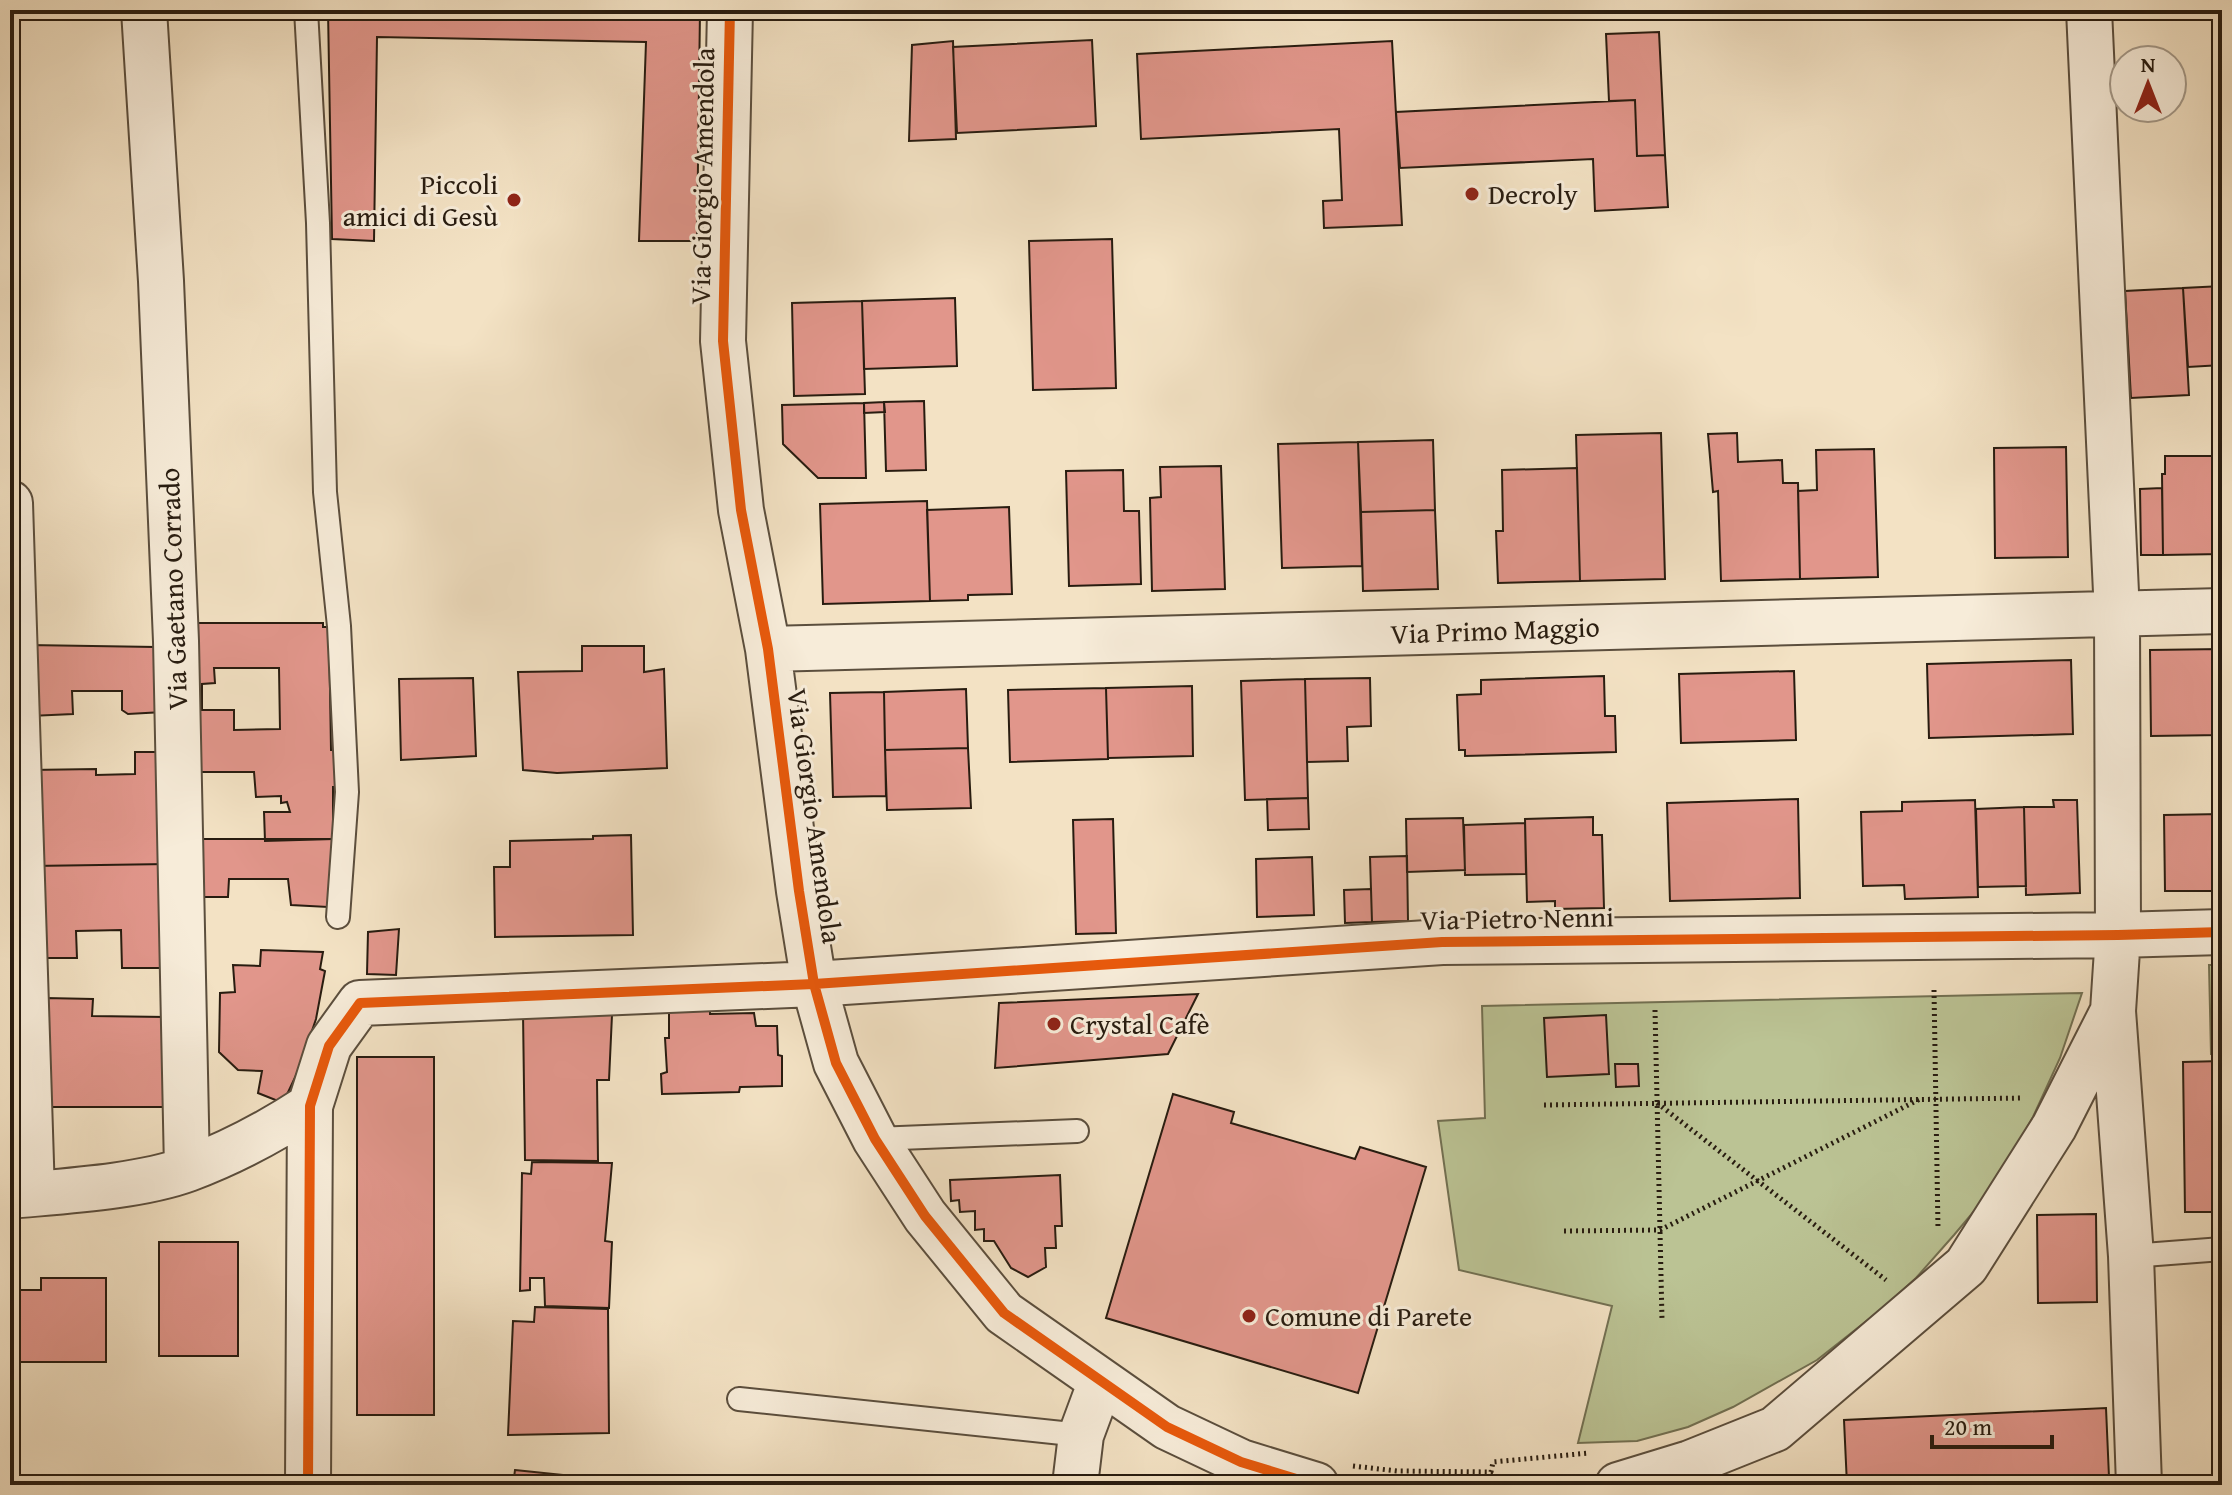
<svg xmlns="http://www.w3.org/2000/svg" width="2232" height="1495" font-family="'Gentium Book Plus',serif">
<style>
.green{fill:#bbc394;stroke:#727052;stroke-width:2}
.building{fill:#e1968b;stroke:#281c10;stroke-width:2;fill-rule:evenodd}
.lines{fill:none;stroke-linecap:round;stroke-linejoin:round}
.service-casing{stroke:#5b4e3d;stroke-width:26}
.minor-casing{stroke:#5b4e3d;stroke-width:48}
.path{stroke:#281c10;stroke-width:5;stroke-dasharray:2 4;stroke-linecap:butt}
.service{stroke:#f7ecd9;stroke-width:22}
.minor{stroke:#f7ecd9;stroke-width:44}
.cycleway-casing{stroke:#f7ecd9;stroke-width:15}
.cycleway{stroke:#e8590c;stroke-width:10}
.poi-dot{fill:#8f2418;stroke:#f7ecd9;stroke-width:3}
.labels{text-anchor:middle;stroke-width:6;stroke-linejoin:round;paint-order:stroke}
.street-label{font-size:28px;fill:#281c10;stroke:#f7ecd9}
.poi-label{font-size:28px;fill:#281c10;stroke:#f7ecd9;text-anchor:start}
</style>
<rect width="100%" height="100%" fill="#f3e2c4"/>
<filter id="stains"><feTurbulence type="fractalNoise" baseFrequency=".0025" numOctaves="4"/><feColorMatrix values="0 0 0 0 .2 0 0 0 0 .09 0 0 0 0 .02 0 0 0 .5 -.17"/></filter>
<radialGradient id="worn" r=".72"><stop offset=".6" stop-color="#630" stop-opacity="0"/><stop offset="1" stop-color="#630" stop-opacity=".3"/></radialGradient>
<path class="green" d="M2209,965h13v89h-11z
M2082,993l-22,65 -27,59 -24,42 -23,38 -32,38 -38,43 -33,30 -66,52 -84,47 -45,20 -51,14 -59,2 34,-137 -153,-36 -21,-149 47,-3 -3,-112z"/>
<path class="building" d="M328,10h372l-3,231h-58l7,-199 -269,-5 -3,204 -42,-2z
M1659,32l6,123 -28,1 -2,-56 -26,1 -3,-67z
M1092,40l4,86 -139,7 -4,-86z
M953,41l3,98 -47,2 3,-96z
M1392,41l10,184 -78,3 -1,-27 19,-1 -3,-71 -198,10 -4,-85z
M1635,100l2,56 28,-1 3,52 -73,4 -2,-52 -193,9 -4,-56z
M1112,239l4,149 -83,2 -4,-149z
M2222,286v79l-34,2 -5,-79z
M2183,288l6,107 -58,3 -6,-107z
M955,298l2,68 -93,3 -2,-68z
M862,301l3,93 -71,2 -2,-93z
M924,401l2,69 -40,1 -2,-69z
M884,402l1,10 -21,1v-10z
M864,403l2,75h-48l-35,-34 -1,-39z
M1661,433l4,146 -85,2 -4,-146z
M1737,433l1,29 44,-2 1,23h15l2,96 -79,2 -3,-90 -5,1 -5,-58z
M1433,440l2,70 -74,2 -3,-70z
M1358,442l4,124 -80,2 -4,-124z
M2066,447l2,110 -73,1 -1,-110z
M1874,449l4,128 -78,2 -2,-88 19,-1 -1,-40z
M2165,456h55l2,98 -59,1 -1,-81h3z
M1221,466l4,123 -73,2 -2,-93 11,-1 -1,-30z
M1577,468l3,113 -82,2 -2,-52h7l-1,-61z
M1123,470l1,41h15l2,73 -72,2 -3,-115z
M2162,488l1,67h-22l-1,-66z
M927,501l3,100 -107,3 -3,-100z
M1009,507l3,87 -44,1v5l-38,1 -3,-91z
M1435,510l3,79 -75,2 -2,-79z
M189,623h134v4h6l2,123h4l2,37h-4v52l-68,2 -1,-29h26l-3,-10 -6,1v-7l-25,1 -2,-25h-64zM214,668h65l1,61 -46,1v-20h-32v-26l13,-1z
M28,645l128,2 7,65 -35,2 -6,-4v-19h-50l1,23 -43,2z
M582,646h62v26l20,-3 3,99 -110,5 -34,-3 -5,-98 64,-1z
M2222,649v86l-71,1 -1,-86z
M2071,660l2,74 -144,4 -2,-74z
M1794,671l2,69 -115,3 -2,-69z
M1604,676l1,40h10l1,36 -151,4v-6h-6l-2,-55 24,-1v-14z
M473,678l3,78 -75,4 -2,-81z
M1370,678l1,48 -24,1 1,34 -41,1 -2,-83z
M1305,679l3,119 -63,2 -4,-119z
M1192,686l1,70 -85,2 -2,-70z
M1106,688l2,71 -98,3 -2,-72z
M966,689l2,59 -83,2 -1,-58z
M884,692l2,104 -53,1 -3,-104z
M968,748l3,60 -84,2 -2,-60z
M135,752h26l7,112 -136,2 -2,-96 66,-1v6l39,-1z
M1308,798l1,31 -41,1 -1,-31z
M1798,799l2,99 -130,3 -3,-98z
M1975,800l3,97 -73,2 -1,-14 -41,1 -2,-74 41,-1v-9z
M2053,800h24l3,93 -54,2 -2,-88h30z
M2024,807l2,79 -48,1 -2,-78z
M2222,814v77h-57l-1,-76z
M1593,817v18h9l2,73 -49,1v-8l-28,1 -2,-83z
M1463,818l2,52 -58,2 -1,-53z
M1113,819l3,114 -40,1 -3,-114z
M1525,823l1,51 -61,1 -1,-50z
M631,835l2,100 -138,2 -1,-70h16v-26l83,-2v-3z
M197,839h136l-5,68 -37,-2 -3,-26h-59l-1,18h-30z
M1407,856l1,65 -36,1 -2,-65z
M1312,857l2,58 -57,2 -1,-58z
M168,864l-1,104h-45l-1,-38 -45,1 1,27h-39l-6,-92z
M1371,889l1,33 -27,1 -1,-33z
M399,929l-3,46 -29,-1 1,-42z
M261,950l62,2 -3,17 5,2 -9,48 -17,50 -16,34 -25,-10 4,-22 -24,-1 -19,-18 1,-59 15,-1 -2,-27 27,1z
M1198,994l-30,60 -173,14 4,-65z
M45,998l48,1 -1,17 74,1v90h-125z
M669,1008h41v6l44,-1 2,13h21l1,29 4,1v30l-42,1 -1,5 -77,2 -1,-20 6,-2 -2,-34h4z
M523,1013l89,2 -3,65h-12l1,81 -73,-1z
M1606,1015l3,59 -62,3 -3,-59z
M357,1057h77v358h-77z
M2222,1061v151h-37l-2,-150z
M1615,1064h23l1,22 -23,1z
M1173,1094l61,18 -3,11 124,36 5,-12 66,20 -68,226 -252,-75z
M532,1162l80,1 -7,78 7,1 -3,66 -64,-2 -1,-28h-14v12l-10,1 2,-118 9,1z
M1060,1175l2,51h-7l1,22h-11l1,19 -18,10 -17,-9 -17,-27h-10v-12l-9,1v-19l-15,1 -1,-12 -8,1 -1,-21z
M2096,1214l1,88 -59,1 -1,-88z
M159,1242h79v114h-79z
M41,1278h65v84h-96v-72h31z
M535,1307l73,2 1,124 -101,2 5,-114 21,1z
M2106,1408l3,69 -157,8h-105l-3,-65z
M515,1470l144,15h-146z"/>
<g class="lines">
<defs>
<path id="service" d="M306,10l12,213 7,269 14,134 8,166 -9,125
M875,1139l202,-8
M2131,1256l91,-7
M739,1399l342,36"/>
<path id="minor" d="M144,10l17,271 15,360 11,528
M730,10l-7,331 18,169 27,139 31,242 15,93 22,79 39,76 50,77 79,97 163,114 74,35 75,23
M2089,10l28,604 1,321 -5,76 18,245 8,229
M10,503l22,691
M768,649l1454,-38
M10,1196c53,-5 129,-9 178,-27 43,-16 84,-38 122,-63
M308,1485l2,-379 19,-60 31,-43 454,-19 628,-42 676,-7 104,-3
M1075,1485l6,-50 20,-54
M1618,1485l72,-22 85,-34 191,-163 88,-139 59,-116"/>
</defs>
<use href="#service" class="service-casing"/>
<use href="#minor" class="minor-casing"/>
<path class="path" d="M1934,990l4,239
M1655,1010l7,310
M1657,1103l229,177
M1544,1105l479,-7
M1564,1231l96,-1 260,-131
M1353,1466l44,5 94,1 2,-10 96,-9"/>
<use href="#service" class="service"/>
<use href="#minor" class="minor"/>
<defs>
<path id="cycleway" d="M730,10l-7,331 18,169 27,139 31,242 15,93 22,79 39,76 50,77 79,97 163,114 74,35 75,23
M308,1485l2,-379 19,-60 31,-43 454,-19 628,-42 676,-7 104,-3"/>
</defs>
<use href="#cycleway" class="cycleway-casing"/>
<use href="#cycleway" class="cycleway"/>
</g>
<g class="poi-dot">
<circle cx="1472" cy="194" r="8"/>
<circle cx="514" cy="200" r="8"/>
<circle cx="1054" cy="1024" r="8"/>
<circle cx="1249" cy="1316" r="8"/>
</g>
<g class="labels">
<g class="street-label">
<text transform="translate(702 176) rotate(-89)" y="10">Via Giorgio Amendola</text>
<text transform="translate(173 589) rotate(-92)" y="10">Via Gaetano Corrado</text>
<text transform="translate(1495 630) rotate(-2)" y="10">Via Primo Maggio</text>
<text transform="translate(815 816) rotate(82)" y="10">Via Giorgio Amendola</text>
<text transform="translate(1517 918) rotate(-1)" y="10">Via Pietro Nenni</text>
</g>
<g class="poi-label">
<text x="498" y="194" text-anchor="end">Piccoli<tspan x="498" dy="32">amici di Gesù</tspan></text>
<text x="1488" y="204">Decroly</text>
<text x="1070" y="1034">Crystal Cafè</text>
<text x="1265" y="1326">Comune di Parete</text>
</g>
</g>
<rect width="2232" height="1495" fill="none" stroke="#f3e2c4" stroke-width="40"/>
<rect x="12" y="12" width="2208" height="1471" fill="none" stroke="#281c10" stroke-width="4"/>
<rect x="20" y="20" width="2192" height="1455" fill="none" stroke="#281c10" stroke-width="2"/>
<g transform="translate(2148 84)"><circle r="38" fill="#f7ecd9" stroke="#a49989" stroke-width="2"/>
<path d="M0-6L14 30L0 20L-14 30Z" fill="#8f2418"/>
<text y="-12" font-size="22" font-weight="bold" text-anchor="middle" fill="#281c10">N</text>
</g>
<path d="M1932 1435v12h120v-12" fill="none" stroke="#281c10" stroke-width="4"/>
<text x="1944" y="1435" font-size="24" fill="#281c10" stroke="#f7ecd9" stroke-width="6" paint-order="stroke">20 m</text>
<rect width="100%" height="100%" filter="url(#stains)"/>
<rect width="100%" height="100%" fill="url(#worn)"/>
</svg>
